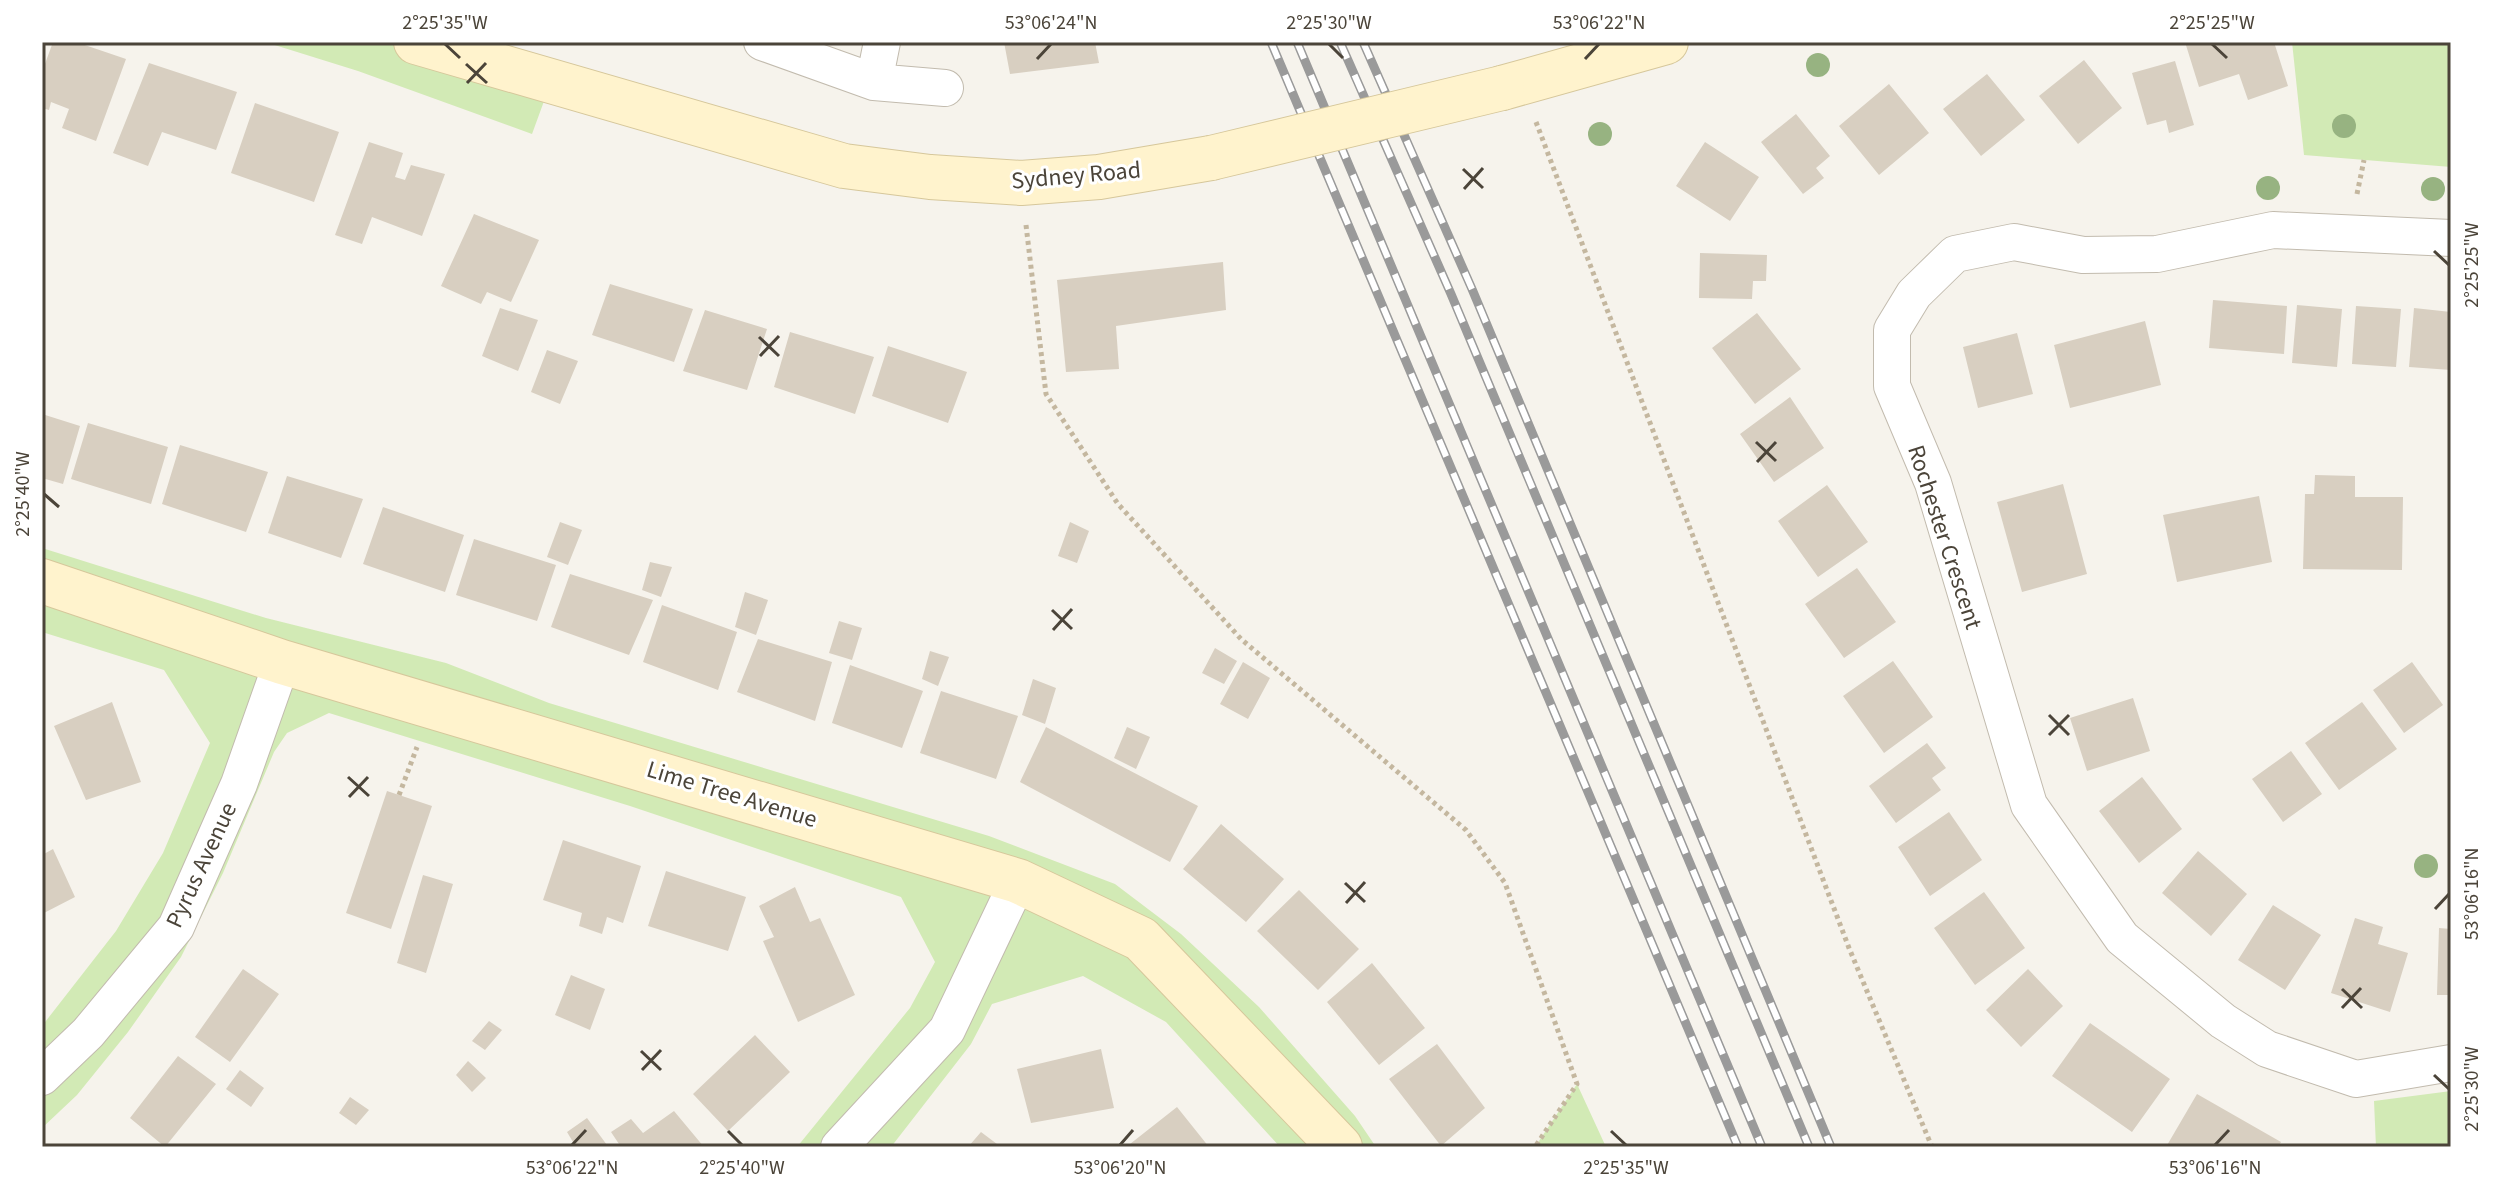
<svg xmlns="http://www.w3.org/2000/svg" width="2493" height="1189" font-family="'Source Sans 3',sans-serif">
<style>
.green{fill:#d2eab5}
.building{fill:#d8cfc1}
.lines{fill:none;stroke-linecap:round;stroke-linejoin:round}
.street-casing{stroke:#c2bbae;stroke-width:38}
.secondary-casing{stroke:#d6c79b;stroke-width:46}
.path{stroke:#c4b79f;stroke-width:5;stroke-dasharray:4 4;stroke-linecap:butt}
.street{stroke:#fff;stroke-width:36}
.secondary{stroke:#fff3cd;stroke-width:44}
.rail-casing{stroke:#9a9a9a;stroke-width:9}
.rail{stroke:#fff;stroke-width:6;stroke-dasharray:18;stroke-linecap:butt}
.secondary-bridge-casing{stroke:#d6c79b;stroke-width:46;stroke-linecap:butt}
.secondary-bridge{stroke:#fff3cd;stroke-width:44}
.tree{fill:#97b381}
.ticks{fill:none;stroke:#4b4439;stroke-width:3}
.labels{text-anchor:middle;stroke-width:6;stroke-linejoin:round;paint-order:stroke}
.street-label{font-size:24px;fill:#4b4439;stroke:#fff}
.neatline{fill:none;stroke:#4b4439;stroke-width:3}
.ticks-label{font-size:20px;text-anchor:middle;fill:#4b4439}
</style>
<rect width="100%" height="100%" fill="#f6f3ec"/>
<path class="green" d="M265,42h151l135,40 -19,52 -174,-63z
M2292,42h159v125l-147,-12z
M42,548l224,70 180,45 103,40 440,133 126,48 66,50 78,73 96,109 21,31h-96l-114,-125 -83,-46 -91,28 -21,40 -80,103h-94l113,-139 25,-46 -34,-65 -271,-91 -301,-93 -42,20 -13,19 -51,121 -42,84 -53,75 -51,63 -35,33v-102l74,-95 47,-78 47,-110 -46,-73 -122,-38z
M1577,1084l29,63h-71z
M2451,1091v56h-75l-2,-46z"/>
<path class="building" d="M53,42h23l50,17 -30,82 -34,-13 7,-19 -18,-7 -2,8 -7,-2v-36z
M1004,42h91l4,21 -89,11z
M2185,42h89l14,44 -40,14 -9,-26 -40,13z
M2084,60l38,48 -44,36 -39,-48z
M2175,61l19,64 -25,8 -3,-13 -19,5 -15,-52z
M149,63l88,29 -21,58 -54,-18 -14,34 -35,-13z
M1987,74l38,46 -44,36 -38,-47z
M1889,84l40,49 -50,42 -40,-49z
M255,103l84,29 -25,70 -83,-29z
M1796,114l34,42 -14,12 8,10 -21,16 -42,-52z
M369,142l34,11 -8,24 10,3 6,-15 34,9 -23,62 -50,-19 -10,27 -27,-9z
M1705,142l54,35 -29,44 -54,-35z
M474,214l65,26 -28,62 -24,-10 -6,12 -40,-18z
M1700,253l67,2 -1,26h-13l-1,18 -53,-1z
M1223,262l3,48 -110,16 3,43 -53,3 -9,-92z
M610,284l83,25 -19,53 -82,-27z
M2213,300l74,6 -3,48 -75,-6z
M2297,305l45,4 -5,58 -45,-4z
M2356,306l45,3 -5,58 -44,-3z
M500,308l38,12 -20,51 -36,-15z
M2414,308l37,4v58l-42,-3z
M705,310l62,19 -20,61 -64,-19z
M1757,313l44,56 -46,35 -43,-56z
M2145,321l16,64 -91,23 -16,-63z
M790,332l84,25 -19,57 -81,-27z
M2017,333l16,61 -55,14 -15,-61z
M888,346l79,26 -19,51 -76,-27z
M547,350l31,11 -18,43 -29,-12z
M1790,397l34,51 -50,34 -34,-48z
M42,414l38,12 -17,58 -21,-6z
M88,423l80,24 -17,57 -80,-25z
M180,445l88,27 -22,60 -84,-28z
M2315,475l40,1v21h48l-1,73 -99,-1 2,-75h9z
M287,476l76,23 -22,59 -73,-25z
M2063,484l24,90 -65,18 -25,-90z
M1827,485l41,57 -50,35 -40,-56z
M2259,496l13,66 -95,20 -14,-67z
M383,507l81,28 -19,57 -82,-28z
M560,522l22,8 -14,35 -21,-8z
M1070,522l19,9 -12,32 -19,-7z
M474,539l82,26 -19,56 -81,-26z
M650,562l22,5 -11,30 -19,-7z
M1857,568l39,54 -52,36 -39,-54z
M570,574l83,26 -24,55 -78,-28z
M745,592l23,8 -12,35 -21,-8z
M662,605l75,27 -19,58 -75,-28z
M839,621l23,7 -10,32 -23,-7z
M758,639l74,23 -17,59 -78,-29z
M1215,648l22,13 -13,23 -22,-11z
M930,651l19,6 -11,29 -16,-7z
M1893,661l40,56 -49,36 -41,-57z
M1243,662l27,16 -22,41 -28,-15z
M2412,662l31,43 -39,28 -31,-43z
M850,665l73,26 -21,57 -70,-25z
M1033,679l23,9 -11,36 -23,-9z
M941,691l77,25 -22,63 -76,-26z
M2133,698l17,53 -63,20 -17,-53z
M112,702l29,80 -55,18 -32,-74z
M2362,702l35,47 -58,41 -34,-47z
M1046,727l152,79 -28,56 -150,-80z
M1127,727l23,10 -14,32 -22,-11z
M1927,743l19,25 -14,10 9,12 -45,33 -27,-37z
M2291,751l31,43 -39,28 -31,-43z
M2142,777l40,52 -43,34 -40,-52z
M387,791l45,15 -41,123 -45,-16z
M1949,812l33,48 -52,36 -32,-49z
M1221,824l63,55 -38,43 -63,-53z
M563,840l78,26 -18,57 -16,-6 -5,17 -23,-8 3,-13 -39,-13z
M53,849l22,48 -33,17v-59z
M2198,851l49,43 -36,42 -49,-43z
M666,871l80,26 -18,54 -80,-25z
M423,875l30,9 -27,89 -29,-10z
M795,887l15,35 10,-4 35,77 -57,27 -35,-81 11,-4 -15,-31z
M1299,890l60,59 -41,41 -61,-59z
M1984,892l41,56 -50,37 -41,-57z
M2273,905l48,30 -36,55 -47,-30z
M2355,918l28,9 -5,17 30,9 -18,59 -59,-19z
M2439,928l12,1v66h-14z
M1372,963l53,65 -46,37 -52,-63z
M243,969l36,25 -49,68 -35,-25z
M2028,969l35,37 -42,41 -35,-37z
M571,975l34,14 -15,41 -35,-15z
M489,1021l13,9 -17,20 -13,-9z
M2090,1023l80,56 -38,53 -80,-56z
M755,1035l35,37 -62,59 -35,-37z
M1437,1044l48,64 -44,38 -52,-67z
M1101,1049l13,59 -83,15 -14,-54z
M178,1056l38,28 -51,63 -35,-29z
M468,1061l18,17 -14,14 -16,-17z
M240,1070l24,18 -13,19 -25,-18z
M2197,1094l84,48 -3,5h-112z
M350,1097l19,13 -13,15 -17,-12z
M1177,1107l32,40h-77l-2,-3z
M674,1111l30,36h-83l-10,-15 20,-13 12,14z
M587,1118l20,27 -31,2 -9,-15z
M981,1132l20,15h-33z"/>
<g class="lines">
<defs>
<path id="street" d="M762,42l112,40 71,6
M874,82l8,-40
M2451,238l-178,-8 -116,24 -74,1 -69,-13 -59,12 -41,40 -22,36v56l41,97 96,322 93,133 101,83 44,28 89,30 95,-16
M42,1077l46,-44 88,-106 63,-143 43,-122
M839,1147l108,-117 71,-149"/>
<path id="secondary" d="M416,42l428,124 86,11 91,6 78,-6 112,-19
M1502,88l164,-46
M42,581l240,81 736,219 123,58 199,208"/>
</defs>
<use href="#street" class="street-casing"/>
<use href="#secondary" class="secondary-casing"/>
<path class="path" d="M1536,122l313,826 83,199
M2357,194l7,-34
M1026,225l20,169 72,110 123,135 225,191 39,53 72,201 -42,63
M399,795l18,-48"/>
<use href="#street" class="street"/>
<use href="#secondary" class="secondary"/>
<defs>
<path id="rail" d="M1271,42l467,1105
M1297,42l465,1105
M1340,42l111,252 358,853
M1363,42l109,247 359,858"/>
</defs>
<use href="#rail" class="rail-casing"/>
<use href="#rail" class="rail"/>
<defs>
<path id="secondary-bridge" d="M1211,158l291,-70"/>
</defs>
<use href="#secondary-bridge" class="secondary-bridge-casing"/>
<use href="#secondary-bridge" class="secondary-bridge"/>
</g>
<g class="tree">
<circle cx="1818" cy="65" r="12"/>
<circle cx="2344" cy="126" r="12"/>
<circle cx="1600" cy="134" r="12"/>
<circle cx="2268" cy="188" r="12"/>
<circle cx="2433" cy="189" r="12"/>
<circle cx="2426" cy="866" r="12"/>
</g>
<path class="ticks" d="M445,44l15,14M1329,44l14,14M2212,44l15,14M1037,59l14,-15M1585,59l14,-15M466,64l21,19M467,83l19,-20M1463,169l20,19M1464,189l19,-21M2434,251l15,14M759,337l20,19M760,356l19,-20M1756,442l20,19M1757,462l19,-20M44,494l15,13M1052,610l20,19M1053,630l19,-21M2049,715l20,20M2049,735l20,-20M348,777l21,19M349,797l19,-20M1345,883l20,19M1346,903l19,-21M2435,909l14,-15M2342,989l20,19M2342,1008l19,-20M641,1051l20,19M642,1070l19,-20M2434,1075l15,14M728,1131l14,14M1611,1131l15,14M572,1145l14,-15M1120,1145l13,-15M2215,1145l14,-15"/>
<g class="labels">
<g class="street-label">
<text transform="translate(1076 175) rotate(-5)" y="8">Sydney Road</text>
<text transform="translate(1945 537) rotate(72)" y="8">Rochester Crescent</text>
<text transform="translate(732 794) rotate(17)" y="8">Lime Tree Avenue</text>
<text transform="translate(201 865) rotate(-65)" y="8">Pyrus Avenue</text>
</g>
</g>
<rect width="2493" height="1189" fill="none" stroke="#ffffff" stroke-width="88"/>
<rect x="44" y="44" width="2405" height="1101" class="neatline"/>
<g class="ticks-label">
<text x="445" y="29">2°25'35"W</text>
<text x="1051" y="29">53°06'24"N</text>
<text x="1329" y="29">2°25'30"W</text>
<text x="1599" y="29">53°06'22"N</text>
<text x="2212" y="29">2°25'25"W</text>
<text transform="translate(2471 265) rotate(-90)" y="7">2°25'25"W</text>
<text transform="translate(22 494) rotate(-90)" y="7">2°25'40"W</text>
<text transform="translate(2471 894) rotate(-90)" y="7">53°06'16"N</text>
<text transform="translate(2471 1089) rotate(-90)" y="7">2°25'30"W</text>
<text x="572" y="1174">53°06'22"N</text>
<text x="742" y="1174">2°25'40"W</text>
<text x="1120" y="1174">53°06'20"N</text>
<text x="1626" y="1174">2°25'35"W</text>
<text x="2215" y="1174">53°06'16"N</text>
</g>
</svg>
